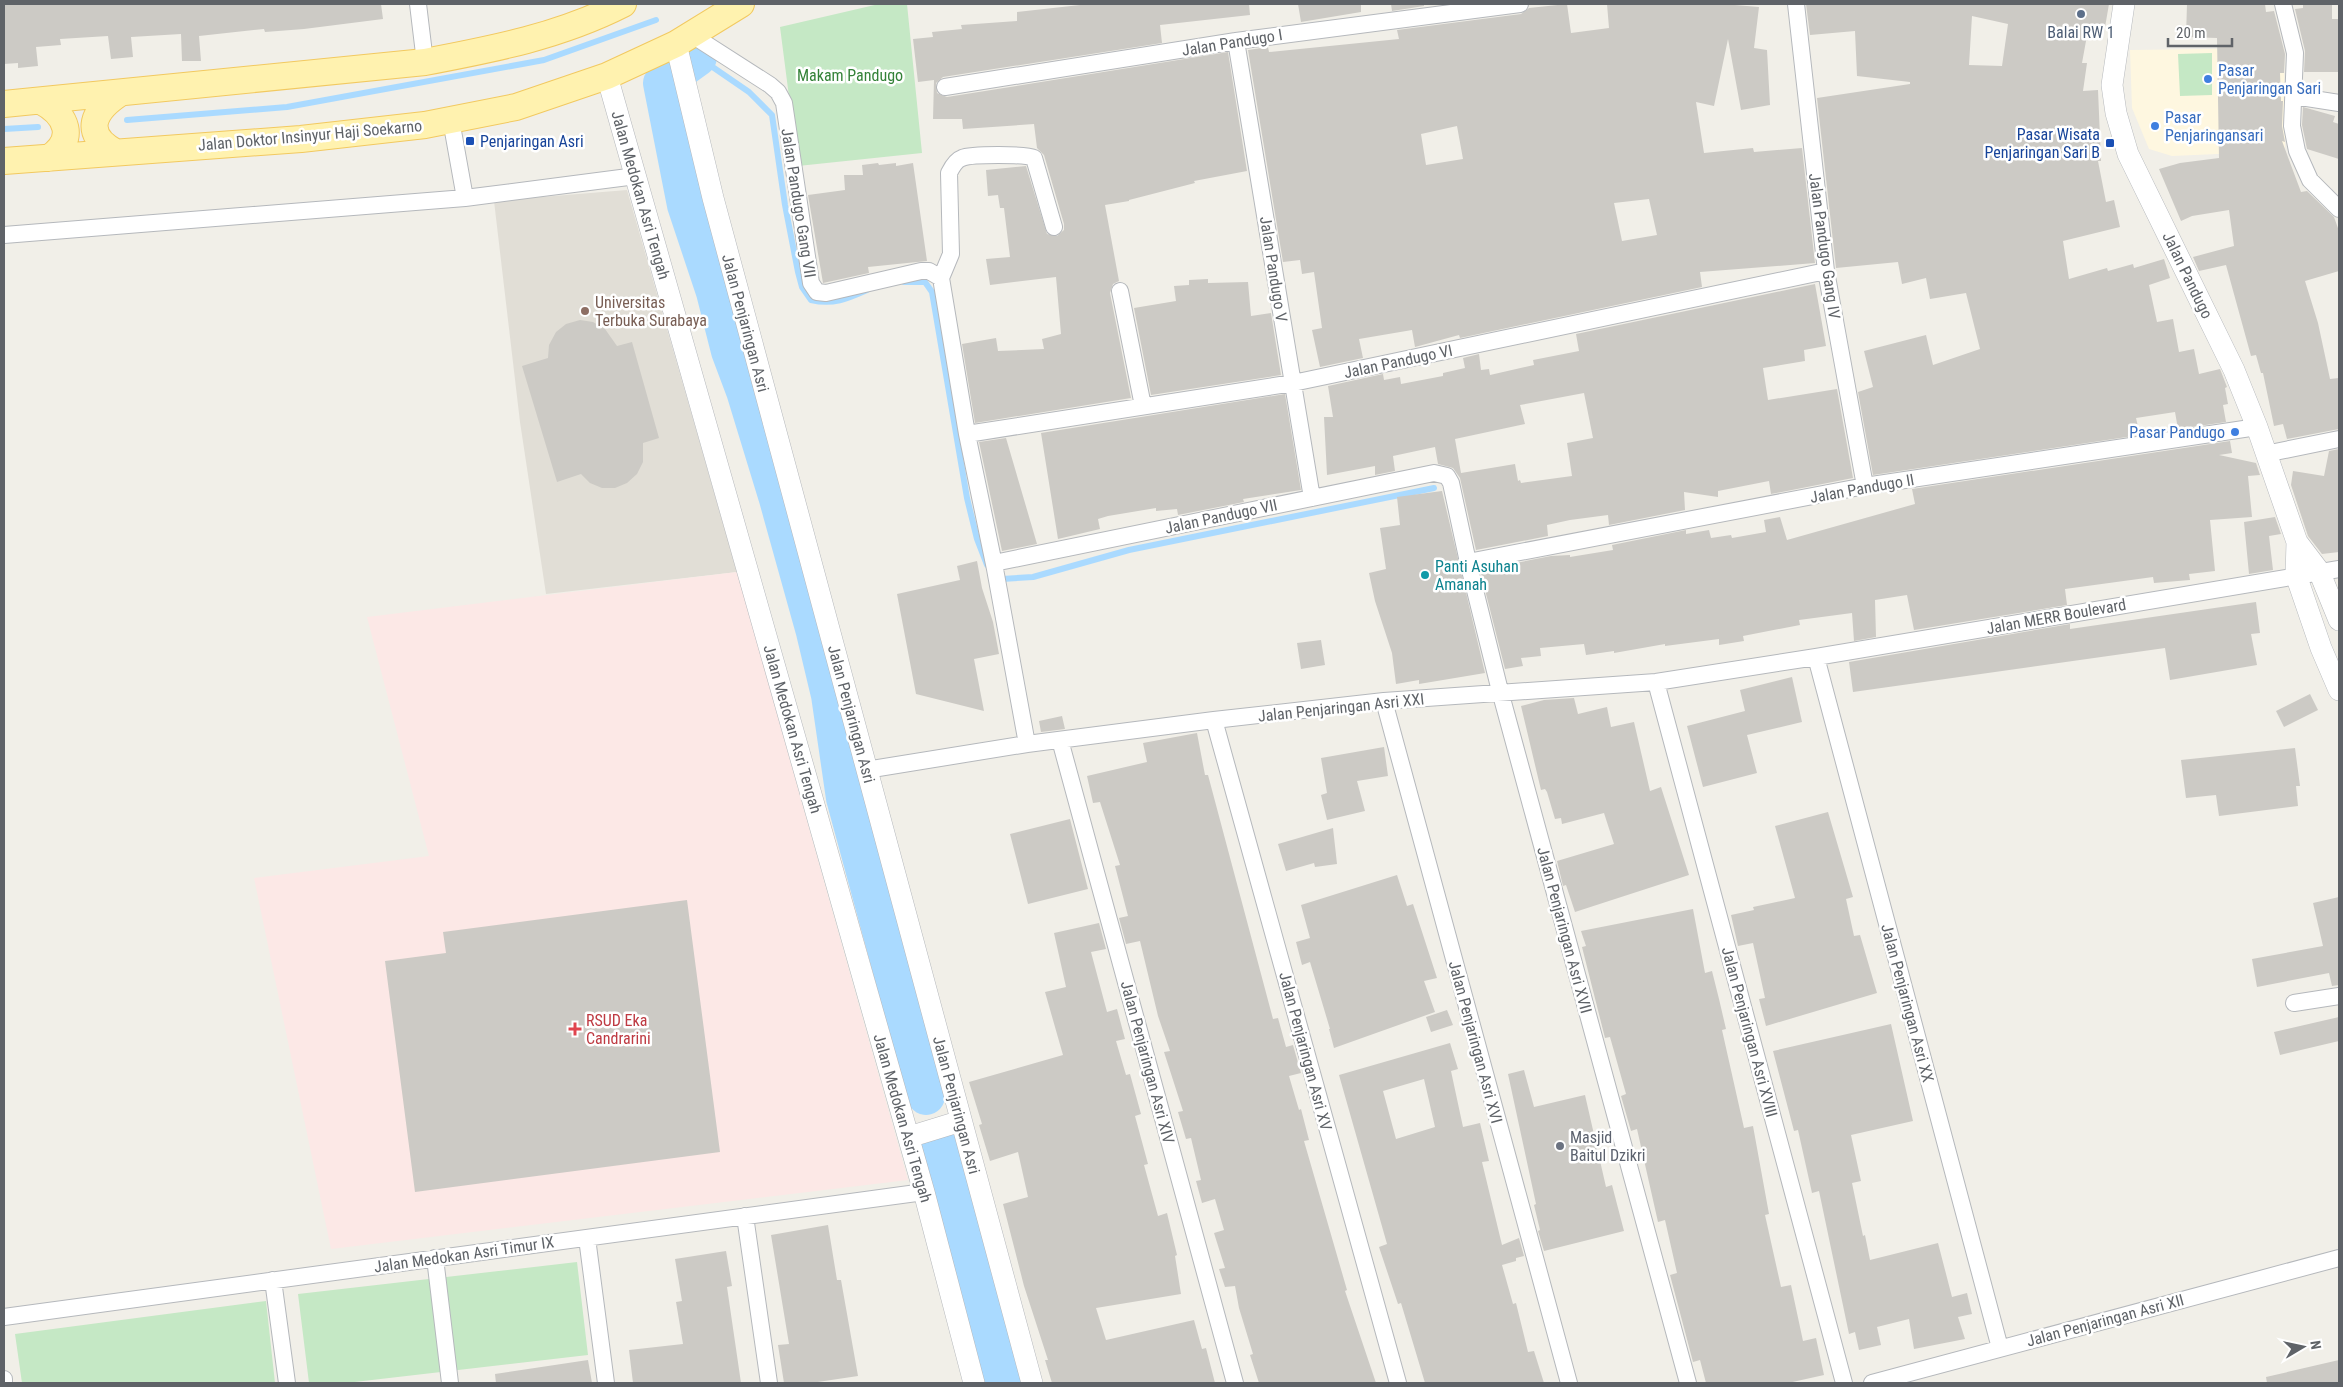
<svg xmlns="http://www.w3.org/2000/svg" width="2343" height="1387" font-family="'Roboto Condensed',sans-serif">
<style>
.commercial{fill:#fef7e0}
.education{fill:#e1ded6}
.medical{fill:#fce8e6}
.green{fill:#c5e8c5}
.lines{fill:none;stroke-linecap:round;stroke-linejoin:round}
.stream{stroke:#aadaff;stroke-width:6}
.river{stroke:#aadaff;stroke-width:38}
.building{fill:#cccac5;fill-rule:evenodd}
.minor-casing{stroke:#b5b8bc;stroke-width:18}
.tertiary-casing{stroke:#b5b8bc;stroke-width:22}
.primary-casing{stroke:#f2c960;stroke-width:28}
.minor{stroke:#fff;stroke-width:16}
.tertiary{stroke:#fff;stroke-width:21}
.primary{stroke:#fff2af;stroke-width:26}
.service-dot{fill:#5c6f8a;stroke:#fff;stroke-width:2}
.shop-dot{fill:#3f7fe0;stroke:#fff;stroke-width:2}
.transit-dot{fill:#1a4fb4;stroke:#fff;stroke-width:2}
.education-dot{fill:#8d6e63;stroke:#fff;stroke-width:2}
.culture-dot{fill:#0f9aa8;stroke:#fff;stroke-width:2}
.health-dot{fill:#e0444e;stroke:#fff;stroke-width:2}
.worship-dot{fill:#6b7280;stroke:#fff;stroke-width:2}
.labels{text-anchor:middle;stroke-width:5;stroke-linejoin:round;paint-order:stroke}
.service-label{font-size:16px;fill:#4e5e75;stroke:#fff}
.street-label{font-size:16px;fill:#5f6368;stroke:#fff}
.shop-label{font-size:16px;fill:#366cbe;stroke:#fff;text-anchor:start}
.park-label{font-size:16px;fill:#348238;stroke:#fff}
.transit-label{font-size:16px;fill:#164399;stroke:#fff;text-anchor:end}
.education-label{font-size:16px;fill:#785e54;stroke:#fff;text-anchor:start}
.culture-label{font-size:16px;fill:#0d838f;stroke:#fff;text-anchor:start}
.health-label{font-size:16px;fill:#be3a42;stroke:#fff;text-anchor:start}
.worship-label{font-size:16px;fill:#5b616d;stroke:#fff;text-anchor:start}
</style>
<rect width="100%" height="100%" fill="#f1efe8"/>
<path class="commercial" d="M2284,48l1,103 -113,5 -23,-7 -17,-41 -2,-58z"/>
<path class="education" d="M627,190l110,382 -191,22 -26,-172 -26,-221z"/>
<path class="medical" d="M737,572l171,608 -577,69 -77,-371 175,-22 -62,-239z"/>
<path class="green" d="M879,4h28l15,149 -124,13 -18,-139z
M2212,53v42l-32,1 -2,-42z
M577,1262l11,93 -242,28h-37l-11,-89z
M266,1301l9,82h-253l-7,-49z"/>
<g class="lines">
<path class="stream" d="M698,57l51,35 23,23 13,90 13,67 4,15 9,13c22,5 36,-1 56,-10
M127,120l160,-13 257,-47 112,-40
M4,129l34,-2
M904,282h21l7,10 35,206 10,41 10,26
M999,577l3,2 31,-2 96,-27 305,-62"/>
<path class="river" d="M698,57l-36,26 24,122 29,87 15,59 15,40 33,108 37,133 15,63 15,103 81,298
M939,1147l64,236"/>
</g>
<path class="building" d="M4,4h377l2,15 -79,10 -39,3 -1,-3 -65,7 2,25h-19l-1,-27 -50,3 2,20 -22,2 -3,-23 -48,3 1,6 -25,2 2,19 -20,2v-5l-14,1z
M1089,4h160l1,11 -90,10 2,18 -219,34 -7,6 1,10 10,4 281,-45 19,119 -53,10 1,2 -66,17v1l-24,4 14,76 -6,3 -3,9 21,105 -156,25 -13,-79 34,-6 2,13 46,-2 -2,-10 19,-5 -5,-57 -66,8 -4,-26 24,-2 -6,-49h-4l-2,-13 -10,1 -2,-26 40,-4 21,68 10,2 7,-6v-6l-20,-69 -7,-7 -3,-24 -71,5 -1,-10h-29l1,-39 -16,2 -5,-43 20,-2 -1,-5 30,-3 -1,-4 56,-4v-9z
M1298,4h63v8l-60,10z
M1391,4h33v2l-32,5z
M1567,4l4,29 38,-5 -2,-24h116l36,3 -5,41 13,2 3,55 -29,5 -13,-71 -14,67 -18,-4 8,51 49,-5 1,4 48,-4 13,115 -115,9 2,15 -242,51 -1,-3 -44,12 -3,-17 -53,9 4,19 -43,9 -8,-37 10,-2 -8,-56 -12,2 -2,-14 -17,2 -35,-212 20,-3 1,5 130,-13 -2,-9 124,-16 8,-6zM1457,126l6,33 -37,6 -5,-31zM1649,199l8,36 -35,6 -8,-38z
M1806,4h303l-5,29 -16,-3 -6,33h5l-4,28 15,-1 3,71h-3l8,41 8,-2 6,27 -57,14 6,38 38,-11 1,3 25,-7 1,4 30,-9 6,19 -21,7 8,37 16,-3 6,33 15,-3 5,25 21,-5 7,18 -2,1 3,16 -5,1 3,17 -48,7 -3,-17 -39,6 4,17 -267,40 -15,-83 15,-5 -9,-36 62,-16 7,30 47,-16 -14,-56 -36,6 -4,-21 -24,6 -4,-22 -62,6 -19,-170 93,-14v-2l-53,-6 -2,-45 -45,4zM1972,16l36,8 -6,42 -33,-1z
M2187,4h78l1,8 8,-1 11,43 -1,19h-4l1,28h2l-1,25 3,16 -3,-1 19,51 6,-1 27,26 5,14v40l-34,10 13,42 12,56 9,-1v51l-52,10 -4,-15 -9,2 -11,-53h-2l-5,-18 -5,1 -25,-91 -27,6 -6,-14 41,-11 -5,-36 -37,6 -11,5 -22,-52 21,-6 39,-5 -2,-120 -31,-1z
M2303,4h29v15h6l1,53h-35l1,-21 -10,-42 8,-1z
M2303,107l32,9 -2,6 6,2v35l-32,-10 -5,-24z
M878,163l1,2 17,-2v3l17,-3 14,98 -59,6 1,6 -46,10 -15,-88 37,-5 -1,-15h19l-1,-10z
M1208,279v4l40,-1 3,34 20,-3 10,62 -130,20 -17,-87 42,-7 -2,-15 15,-1v-5z
M1815,284l11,62 -22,4 1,11 -42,7 5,32 69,-11 16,89 -82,16 -2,-13 -51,10v6l-34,-5 1,18 -76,15 -1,-10 -38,5 -23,5 1,11 -72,14 -16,-72 -7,-10 -15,-4 -3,-17 -42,9 2,15 -20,4v-9l-48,9 -3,-58h9l-5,-31 55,-12 1,6 16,-3 1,7 42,-8v-3l22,-5 -2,-10 16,-4 2,16 8,-1 1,6 44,-10 -1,-5 46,-9 -3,-17zM1584,393l9,45 -26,5 5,33 -51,7 -1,-3 -2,1 -3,-17 -54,9 -6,-34 70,-15 -5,-19z
M580,320l13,2 12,7 12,17 15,-4 27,96 -16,5v19l-6,12 -10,9 -12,5h-13l-12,-5 -9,-9 -24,8 -35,-116 26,-8 1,-13 7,-13 10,-8z
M1285,394l16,96 -58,9 1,3 -66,13 -1,-6 -21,2v-3l-48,8 -10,3 2,10 -42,10 -17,-106z
M1006,438l31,106 -35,7 -23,-109z
M2230,441l2,12 -13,2 37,8 4,12 -12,1 4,41 -42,3 5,51 -26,3 1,6 -36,3 -1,-6 -88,12 2,16 -153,25 -7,-35 -32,5 1,37 -22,4 -2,-28 -53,7 1,5 -57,11 1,5 -25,4v-6l-54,7v-2l-51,9v-2l-28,4 -2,-11 -44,4 1,8 -20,2 2,8 -18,3 -25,-99 71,-14 19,-1v2l43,-7 -1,-5 74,-15v4l23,-4 2,8 20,-3 1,3 34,-6 -2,-12 16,-3 7,23 128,-36 -3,-15z
M2339,449v103l-17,2 -14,-18 -17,-51 2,-14 31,5 5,-25z
M1442,491l43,182 -66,11v-4l-23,4 -4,-31 -17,-52 -6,-28 17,-4 -6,-41 20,-3 -3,-28z
M2275,517l6,17 -12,2 4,34 -24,4 -5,-52z
M977,561l5,27 11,34 6,32 -25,5 10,52 -68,-17 -19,-100 63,-14 -3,-14z
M2256,602l4,31 -9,1 6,31 -87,15 -5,-32 -312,44 -4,-30 221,-38v5z
M1321,640l4,25 -24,4 -4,-26z
M1792,677l10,45 -55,13 10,38 -54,14 -16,-61 58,-15 -5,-21z
M2310,694l8,16 -34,17 -8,-16z
M1574,698l4,16 29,-7 4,20 23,-5 16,69 11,-4 28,88 -114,37 -9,-27 -3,1 -6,-25 57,-17 -10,-31 -42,11 -1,-6 -6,1 -8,-27 -2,-3 -4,1 -20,-84 23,-6z
M1062,716l3,13 -24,3 -2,-11z
M1197,733l8,42h3l65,244 5,-1 8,29 7,-2 8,28 -12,3 10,34 2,-1 8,31 -5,1 43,149 -2,1 31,92h-117l-9,-28 3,-1 -14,-46 -4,-22 -10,1 -6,-18 6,-1 -11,-35 10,-3 -9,-31 -13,4 -6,-22 5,-1 -10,-42 -5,1 -8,-27 5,-1 -19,-59 6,-1 -12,-35 -18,-75 -14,3 -7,-26 9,-2 -13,-50 5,-1 -20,-63 -7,1 -6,-27 60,-14 -4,-19z
M1384,747l4,29 -31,5 8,30 -38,9 -6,-25 6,-2 -6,-35z
M2295,748l5,38h-4l2,20 -79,10 -3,-21 -30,3 -5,-38z
M1828,812l25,85 -7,2 8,37 6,-1 17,58 -111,33 -7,-27 6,-1 -12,-55 -15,3 -7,-31 23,-5 -1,-3 42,-9 -20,-72z
M1070,819l18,70 -60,15 -18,-70z
M1333,828l4,36 -22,3 -1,-4 -28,8 -8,-27z
M1397,875l10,31 6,-2 24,74 -13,3 11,31 -101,36 -5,-19h1l-20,-67 -8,3 -6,-23 14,-4 -9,-33z
M2339,897v88l-7,1 -3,-13 -72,14 -5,-28 71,-13 -10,-43z
M687,900l33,252 -305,40 -30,-231 61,-8 -3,-21z
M1693,909l12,64 7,-2 7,28 7,30 -4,1 22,98 9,-2 16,88 -4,1 16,72 10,-2 12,56 13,-3 8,37 -36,8h-82l-6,-23 -7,2 -23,-87 7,-2 -12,-53 -7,2 -21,-93 -6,2 -10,-35 5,-2 -16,-57 -5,1 -23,-91 4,-1 -5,-15z
M1099,923l7,26 -15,3 16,60 10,-3 8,30 -9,2 10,34 4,-1 11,40 -6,2 13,48 -4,1 14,51 9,-3 10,42 -2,1 6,38 -85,14 10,32 88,-20 8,29 4,-1 9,35h-163l-7,-23h3l-24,-74 -21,-82 25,-7 -10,-45 -28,9 -11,-36 3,-1 -13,-42 94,-27 -18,-63 21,-5 -12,-54z
M1447,1010l6,15 -22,7 -5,-15z
M2339,1017v24l-59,14 -6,-23z
M1891,1024l22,97 -62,14 10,46 -9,2 11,53 2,-1 5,25 68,-17 14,54 15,-4 5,21 -14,3 7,22 -51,10 -5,-30 -32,8 4,18 -22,5 -4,-18 -6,2 -30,-143 -7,2 -14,-63 -4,1 -21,-80z
M1450,1043l8,26 -7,2 12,56 17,-4 9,38 -7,1 20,83 17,-7 5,18 -8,2v3l-14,4 11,39 3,-1 12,49 6,-1 10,32h-119l-24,-80 -3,1 -19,-57 8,-3 -48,-169zM1424,1079l11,48 -39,12 -13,-48z
M1524,1070l10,37 51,-12 21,92 6,-2 12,46 -80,20 -6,-20 2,-1 -6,-25 2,-1 -28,-130z
M828,1225l9,55h4l17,96 -47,7h-27l-6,-38 11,-1 -18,-109z
M726,1251l6,35 -5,1 14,96h-108l-4,-33 54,-6 -7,-42 6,-1 -7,-42z
M588,1360l4,23h-96l-1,-9z
M2339,1360v23h-72l-1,-6z"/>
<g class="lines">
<defs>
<path id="minor" d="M418,4l7,58
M1796,4l30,267 39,215
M2283,4l12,49 -3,73 5,25 13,29 29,29
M692,35l78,50 8,7 6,11 27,180 6,9 9,1 95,-22h8l12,7 26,156 28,135 32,175
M1236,41l76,457
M945,87l291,-46 284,-37
M2294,96l45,7
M451,120l14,78
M4,235l461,-37 171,-22
M941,278l10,-24 -2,-81c3,-6 7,-13 13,-15 9,-4 64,-4 72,0l20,69
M1120,291l23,115
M967,434l326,-51 533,-112
M2265,454l74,-15
M1468,562l397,-76 392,-59
M994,563l440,-90 13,3 4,7 17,79 32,129 188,692
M1816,657l184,691
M1656,682l188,701
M1384,701l185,682
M1214,720l184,663
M1060,740l175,643
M866,770l161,-26 187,-24 170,-19 272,-19 160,-25 523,-88
M2294,1003l45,-7
M745,1216l24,167
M587,1238l19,145
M435,1258l15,125
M273,1280l14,103
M4,1317l920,-125
M4,1379v4
M1872,1383l467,-125"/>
<path id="tertiary" d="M2124,4l-12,81 4,28 12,41 106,216 23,57 40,115 22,29 20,49
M676,44l37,154 319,1185
M607,76l317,1116 50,191
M2297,542l-1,33 25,73 18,42
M909,1137l52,-16"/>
<path id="primary" d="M41,101c26,14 36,38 8,57
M4,104l421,-42c69,-13 135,-26 198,-58
M115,152c-34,-19 -21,-42 5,-59
M4,161l297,-22 124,-14 91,-18 91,-31 69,-32 65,-40"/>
</defs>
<use href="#minor" class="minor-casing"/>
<use href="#tertiary" class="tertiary-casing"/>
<use href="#primary" class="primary-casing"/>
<use href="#minor" class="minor"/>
<use href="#tertiary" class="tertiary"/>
<use href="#primary" class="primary"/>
</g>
<circle class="service-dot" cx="2081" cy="14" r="5"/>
<g class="shop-dot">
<circle cx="2208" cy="79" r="5"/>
<circle cx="2155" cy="126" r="5"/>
<circle cx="2235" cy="432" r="5"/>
</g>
<g class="transit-dot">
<rect x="465" y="136" width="10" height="10" rx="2.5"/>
<rect x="2105" y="138" width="10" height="10" rx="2.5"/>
</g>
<circle class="education-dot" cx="585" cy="311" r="5"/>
<circle class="culture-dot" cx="1425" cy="575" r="5"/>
<path class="health-dot" d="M572.5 1021.5h5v5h5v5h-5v5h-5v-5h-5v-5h5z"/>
<circle class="worship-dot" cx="1560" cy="1146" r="5"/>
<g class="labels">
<g class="service-label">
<text x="2081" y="38">Balai RW 1</text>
</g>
<g class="street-label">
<text transform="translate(1232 42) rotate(-9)" y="6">Jalan Pandugo I</text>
<text transform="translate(310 135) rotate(-5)" y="6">Jalan Doktor Insinyur Haji Soekarno</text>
<text transform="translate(641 195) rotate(74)" y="6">Jalan Medokan Asri Tengah</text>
<text transform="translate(799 203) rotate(81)" y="6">Jalan Pandugo Gang VII</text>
<text transform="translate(1825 246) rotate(82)" y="6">Jalan Pandugo Gang IV</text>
<text transform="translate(1274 269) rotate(81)" y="6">Jalan Pandugo V</text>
<text transform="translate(2188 275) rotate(64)" y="6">Jalan Pandugo</text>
<text transform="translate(746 323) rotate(75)" y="6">Jalan Penjaringan Asri</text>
<text transform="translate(1398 361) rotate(-12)" y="6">Jalan Pandugo VI</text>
<text transform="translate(1862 488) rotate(-10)" y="6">Jalan Pandugo II</text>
<text transform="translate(1221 516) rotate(-12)" y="6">Jalan Pandugo VII</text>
<text transform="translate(2056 616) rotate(-10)" y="6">Jalan MERR Boulevard</text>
<text transform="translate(1341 707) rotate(-6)" y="6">Jalan Penjaringan Asri XXI</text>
<text transform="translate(852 714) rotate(75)" y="6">Jalan Penjaringan Asri</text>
<text transform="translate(793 729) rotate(74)" y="6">Jalan Medokan Asri Tengah</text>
<text transform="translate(1565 930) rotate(75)" y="6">Jalan Penjaringan Asri XVII</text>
<text transform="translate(1908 1003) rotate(75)" y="6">Jalan Penjaringan Asri XX</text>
<text transform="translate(1750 1032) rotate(75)" y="6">Jalan Penjaringan Asri XVIII</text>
<text transform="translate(1476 1042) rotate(75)" y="6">Jalan Penjaringan Asri XVI</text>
<text transform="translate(1306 1051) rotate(75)" y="6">Jalan Penjaringan Asri XV</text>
<text transform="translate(1148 1062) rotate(75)" y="6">Jalan Penjaringan Asri XIV</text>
<text transform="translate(957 1105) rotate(75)" y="6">Jalan Penjaringan Asri</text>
<text transform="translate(903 1118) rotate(74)" y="6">Jalan Medokan Asri Tengah</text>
<text transform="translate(464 1254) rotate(-8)" y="6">Jalan Medokan Asri Timur IX</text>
<text transform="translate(2105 1320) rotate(-15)" y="6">Jalan Penjaringan Asri XII</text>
</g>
<g class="shop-label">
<text x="2218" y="76">Pasar<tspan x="2218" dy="18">Penjaringan Sari</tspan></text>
<text x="2165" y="123">Pasar<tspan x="2165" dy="18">Penjaringansari</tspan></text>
<text x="2225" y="438" text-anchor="end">Pasar Pandugo</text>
</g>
<g class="park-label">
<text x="850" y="81">Makam Pandugo</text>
</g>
<g class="transit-label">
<text x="2100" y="140">Pasar Wisata<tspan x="2100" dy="18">Penjaringan Sari B</tspan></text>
<text x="480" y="147" text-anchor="start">Penjaringan Asri</text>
</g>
<g class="education-label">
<text x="595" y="308">Universitas<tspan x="595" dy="18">Terbuka Surabaya</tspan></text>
</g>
<g class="culture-label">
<text x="1435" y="572">Panti Asuhan<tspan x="1435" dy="18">Amanah</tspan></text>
</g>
<g class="health-label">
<text x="586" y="1026">RSUD Eka<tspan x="586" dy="18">Candrarini</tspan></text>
</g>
<g class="worship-label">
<text x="1570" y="1143">Masjid<tspan x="1570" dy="18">Baitul Dzikri</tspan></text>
</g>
</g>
<rect width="2343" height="1387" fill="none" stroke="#5f6368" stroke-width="10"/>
<g transform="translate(2303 1347) rotate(81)" stroke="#ffffff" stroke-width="4" paint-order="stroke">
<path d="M0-4L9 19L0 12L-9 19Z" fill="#5f6368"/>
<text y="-8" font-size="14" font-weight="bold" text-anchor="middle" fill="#5f6368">N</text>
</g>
<path d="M2168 38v8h64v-8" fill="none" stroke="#5f6368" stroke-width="2.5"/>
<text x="2176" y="38" font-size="15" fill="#5f6368" stroke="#ffffff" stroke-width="4" paint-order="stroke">20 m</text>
</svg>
